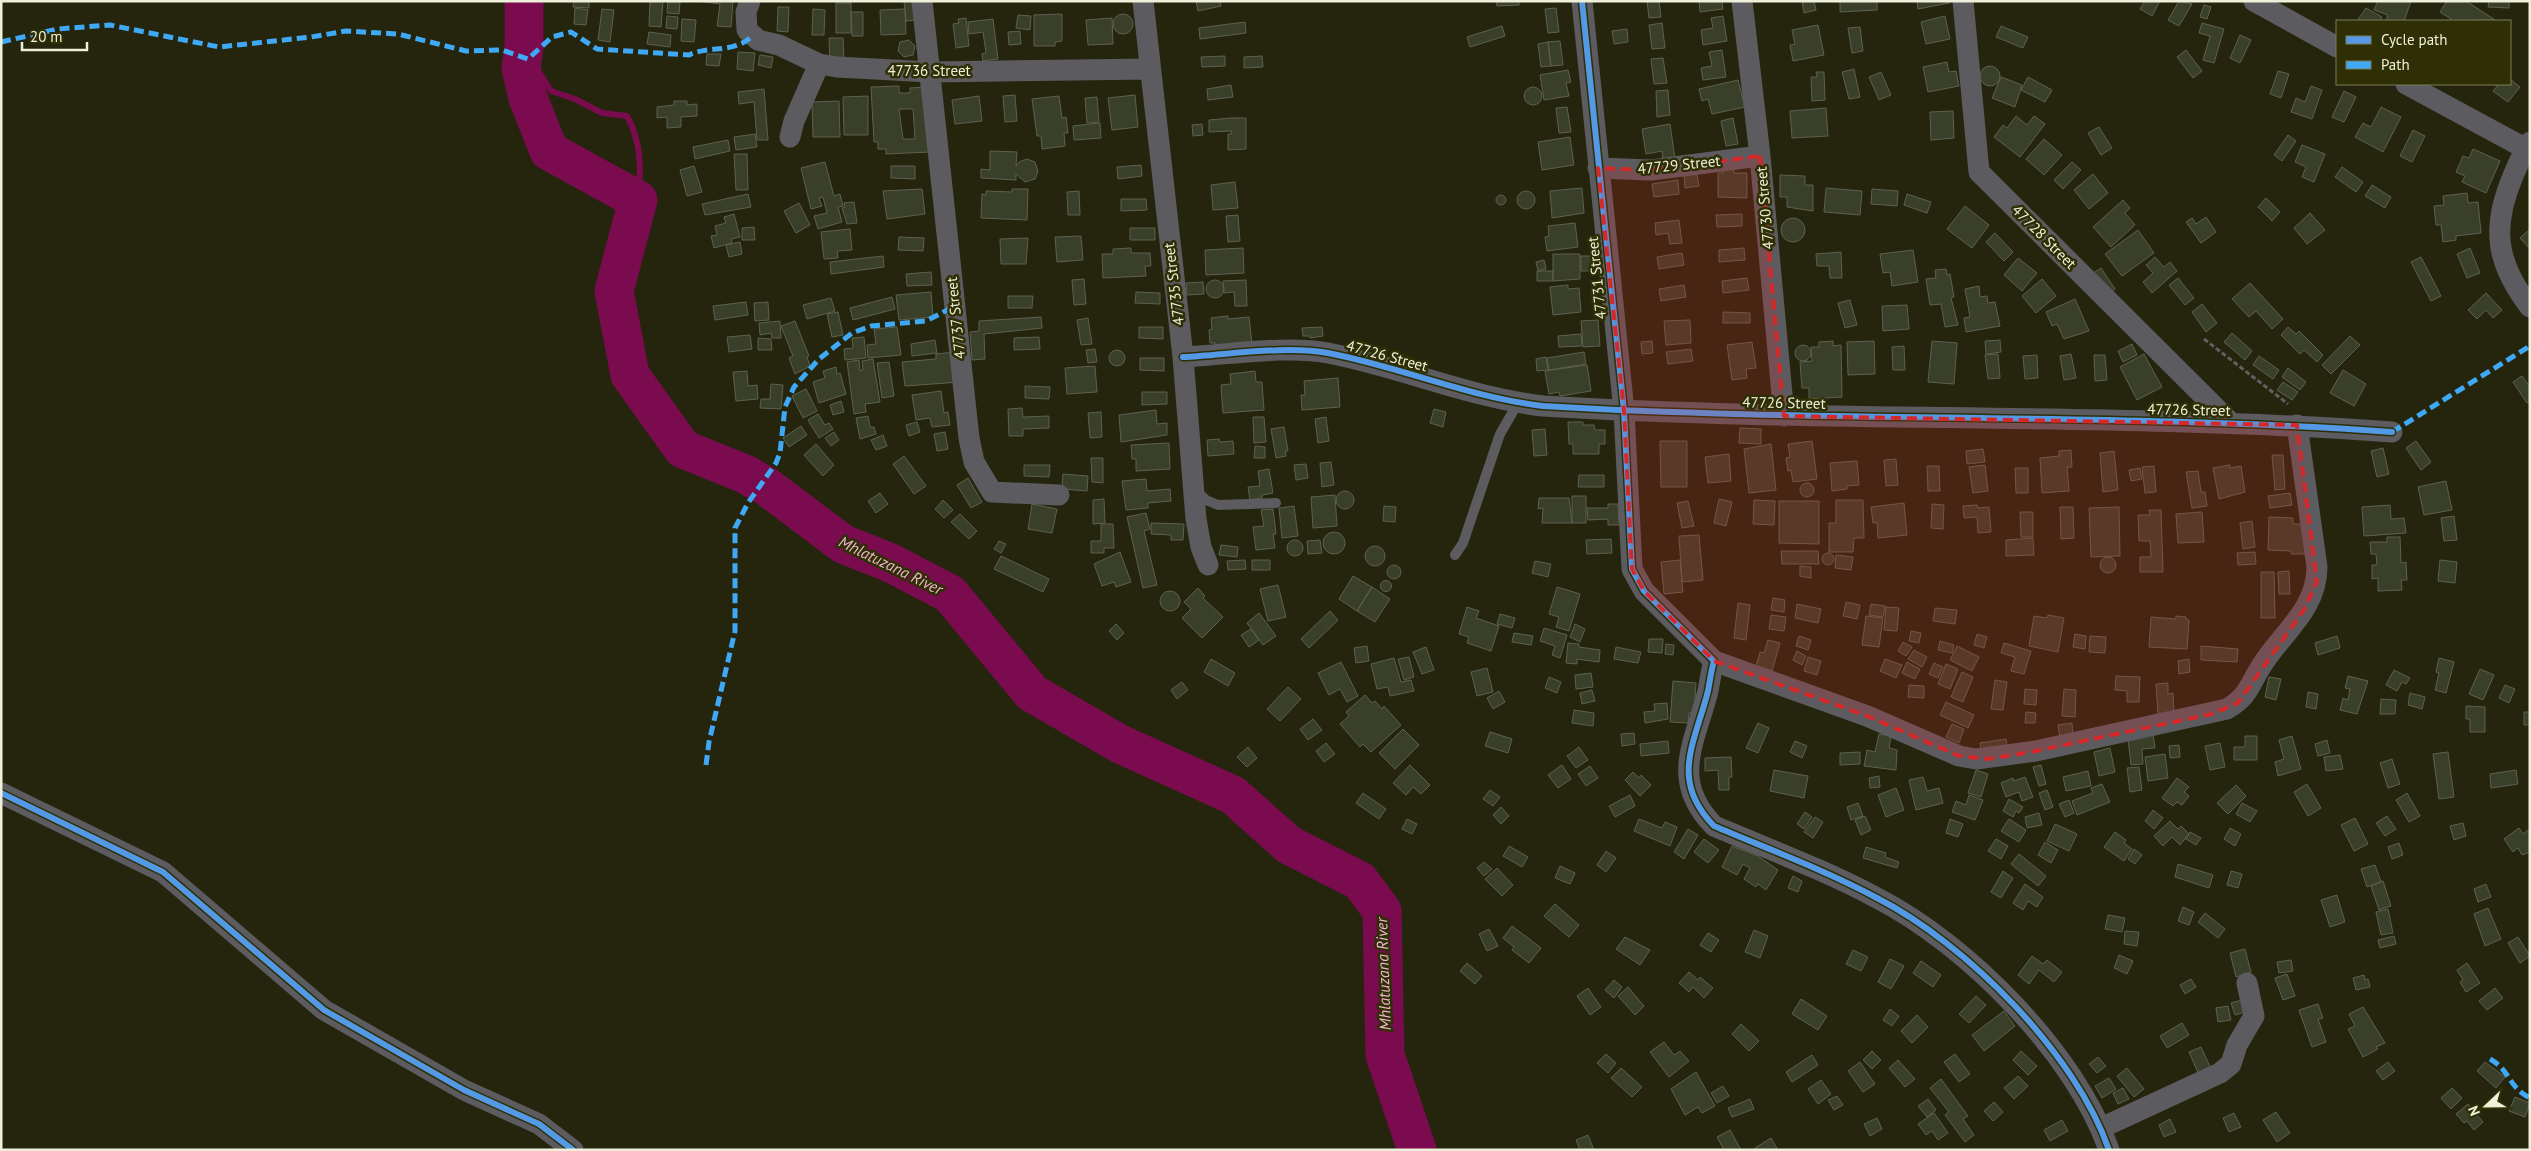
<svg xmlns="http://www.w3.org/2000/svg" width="2531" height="1151" font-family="'PT Sans',sans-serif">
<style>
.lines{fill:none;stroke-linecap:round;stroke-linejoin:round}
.stream{stroke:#7a0b4e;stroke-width:6}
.river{stroke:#7a0b4e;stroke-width:39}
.building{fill:#3a3f29;stroke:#5d614f;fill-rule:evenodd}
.path{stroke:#616060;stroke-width:3;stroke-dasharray:5 2.5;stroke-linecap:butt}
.lane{stroke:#5c5b60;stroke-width:10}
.street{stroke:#5c5b60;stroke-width:21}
.quiet{stroke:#3fa9f5;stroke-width:5;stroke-dasharray:10 5;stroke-linecap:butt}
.cycleway-casing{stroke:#2e2f04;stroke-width:9}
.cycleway{stroke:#5399e6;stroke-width:6}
.marked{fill:#d62828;fill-opacity:0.2;stroke:#d62828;stroke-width:4;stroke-dasharray:10 6;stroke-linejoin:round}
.labels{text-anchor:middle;stroke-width:5;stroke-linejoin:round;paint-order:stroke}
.street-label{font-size:15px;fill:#eff0da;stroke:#2e2f04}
.water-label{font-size:16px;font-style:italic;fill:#f0b4cf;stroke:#2e2f04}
</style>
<rect width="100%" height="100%" fill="#25250e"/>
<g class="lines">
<path class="stream" d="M524,48l27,43 24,8 27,14 25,3c15,27 14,54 11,84"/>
<path class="river" d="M524,1v47l-3,20 7,30 21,53 89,49 -24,91 16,84 53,74 62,25 21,12 77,58 48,19 59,31 82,99 88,51 113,51 56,50 71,36 22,30 3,144 32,95"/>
</g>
<path class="building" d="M574,1h15v7l-16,-1z
M650,1h13l-2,26 -12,-1z
M697,1h36l-2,26 -14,-1 3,-22z
M904,1h12l1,19 -11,1z
M1196,1h24l1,5 -23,5z
M1496,1h23v4l-22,1z
M1647,1h12l2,16 -12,1z
M1699,1h23l1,8 -23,3z
M1802,1h12l2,9 -12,3z
M1840,1h37v9l-37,2z
M1917,1h32v2l-31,6z
M2145,1h15l-8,15 -12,-7z
M2179,1l13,3 -13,22 -11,-6z
M2378,1h33l-7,20h-18l2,-6 -14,-5z
M2447,1h19l29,19 -45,1 1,-2 -11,-7z
M2489,1h20v7l-21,-1z
M668,2h12l-1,12 -12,-1z
M836,3h15v30h-15z
M2204,5l7,2 -4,12 -7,-2z
M778,7h11l-1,25 -11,-1z
M575,8l13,2 -2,15 -12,-1z
M1556,8l3,24 -11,1 -3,-24z
M2366,8l16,9 -2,4h-23z
M602,9l12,1 -4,32 -12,-2z
M813,9l12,1 -1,25h-12z
M905,9l1,25 -25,1 -1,-25z
M851,12h12v24h-11z
M1113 24a10 10 0 1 1 20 0a10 10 0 1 1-20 0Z
M1062,14v27l-7,1v4h-21v-31z
M1018,15l13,1 -1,14 -14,-2z
M667,16l11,1 -1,12 -11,-1z
M1723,16l4,25 -24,4 -2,-15 12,-2 -2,-10z
M1945,16l5,23 -24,5 -5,-22z
M966,18l3,28 -13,2 -3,-24 6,-1 -1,-4z
M1112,18l1,26 -25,1 -2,-25z
M682,19l14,1 -2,22 -13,-1z
M993,19l5,40 -15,2 -1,-7 4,-1 -3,-21 -14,2 -1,-12z
M1245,22l1,11 -46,6 -1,-11z
M1662,23l3,25 -13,1 -3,-24z
M2202,23l22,6 -10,34 -11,-3 7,-24 -11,-3z
M1818,25l6,30 -31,6 -3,-16 5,-1 -3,-14z
M1502,26l3,10 -35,11 -3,-10z
M2001,26l27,11 -5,11 -27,-11z
M1860,27l3,24 -11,2 -4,-25z
M1627,29l1,13 -14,2 -2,-13z
M1020,31l1,13 -12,1 -1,-13z
M649,32l22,3 -1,12 -23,-3z
M2240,35l11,5 -11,23 -10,-5z
M829,38h14l1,24 -14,1z
M909,40l6,6 -2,9 -9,2 -6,-6 2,-9z
M1560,41l3,24 -12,1 -3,-24z
M1548,42l3,24 -10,1 -3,-23z
M1722,50l4,27 -23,3 -2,-12 11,-2 -3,-14z
M2186,50l16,21 -9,7 -16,-21z
M738,52l17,1 -2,18 -16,-2z
M707,54h14l-2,12 -13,-1z
M760,55l13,2 -2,11 -13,-3z
M1225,56v10l-23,1 -1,-10z
M1262,56l1,11 -19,1v-11z
M1663,58l4,25 -13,1 -3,-25z
M1947,62l2,10 7,-1 3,15 -31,6 -5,-25z
M1980 76a10 10 0 1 1 20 0a10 10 0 1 1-20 0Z
M1854,69l6,28 -11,2 -7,-27z
M1568,70l3,12 -5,1 3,13 -25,4 -4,-25z
M2278,71l11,3 -8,24 -11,-4z
M1816,72h8l1,28 -13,1 -1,-24h6z
M1881,72l10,23 -12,5 -10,-23z
M2001,77l21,8 -7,22 -23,-9z
M2028,77l24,13 -7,12 -24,-12z
M2510,79l10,8 -12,15 -15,-11 6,-7h11z
M1738,80l7,27 -33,7 -4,-15 -6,2 -3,-12z
M1231,85l2,12 -25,3 -1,-11z
M899,86v7h11v-5l16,-1 4,65 -44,2v-5h-8v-7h-4l-3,-55zM899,109h14l2,30h-12z
M2311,86l11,4 -10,29 -21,-7 5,-14 9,4z
M1524 96a9 9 0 1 1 18 0a9 9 0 1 1-18 0Z
M764,89l4,51h-11l-3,-38 -15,2 -1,-12z
M1668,90l2,25 -13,2 -1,-26z
M2344,91l12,6 -12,25 -12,-5z
M1015,95l2,26 -12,1 -2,-26z
M1135,95l3,32 -26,3 -4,-32z
M868,96v39h-24l-1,-38z
M979,96l3,25 -27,3 -3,-24z
M1059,96l3,22 4,-1 2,16h-4l1,13 -23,3 -1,-13h-4l-5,-37z
M1097,97l2,25 -12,1 -2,-25z
M674,101h13v4l10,-1v12l-16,1v10l-14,1v-11l-10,1v-11l17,-2z
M839,101l1,36h-27l-1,-35z
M1567,107l4,25 -12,1 -3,-25z
M2381,107l20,10 -18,35 -28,-15 8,-14 8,4z
M1826,108l2,28 -36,2 -2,-27z
M1953,111l1,27 -23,2 -1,-28z
M2016,116l11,9 7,-9 11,8 -25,33 -26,-20 9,-12 4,3z
M1231,118h15v31l-18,1v-16h3l1,-3 -23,1v-12z
M1733,118l5,26 -12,2 -5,-25z
M1100,123l1,15 -27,2 -1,-14z
M1202,124l1,11 -10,1 -1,-11z
M1670,124l5,35 -12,2 -1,-10 -16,3 -4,-25z
M2099,127l13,21 -11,7 -13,-22z
M2413,130l12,6 -13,26 -12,-6z
M755,134l2,13 -21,3 -2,-13z
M2288,135l8,6 -14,20 -8,-6z
M1570,137l4,28 -32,5 -4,-28z
M2044,139l18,16 -18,20 -18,-16z
M728,140l2,11 -35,8 -2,-12z
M2302,145l23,9 -11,28 -12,-5 4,-10 -11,-5z
M2473,149l27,12 -14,32 -24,-11 3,-6 -9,-4 7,-16 6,2z
M990,151l27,1 -1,14 3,-4 8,-3 8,3 3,9 -3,8 -10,3 -9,-8v6l-35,-2v-9l9,1z
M734,154h13l1,36h-12z
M825,162l9,34 6,-2 3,12 -5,1 4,15 -24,7 -4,-13 13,-3 -4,-16 -4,1 3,8 -11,3 -10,-41z
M2072,162l9,8 -18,19 -9,-9z
M1141,165l1,11 -24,3 -1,-12z
M694,166l8,26 -15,4 -7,-26z
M891,166h24v13l-24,-1z
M1723,167h11v6h13v25l-29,-1v-24h5z
M2342,167l21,15 -7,10 -21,-15z
M1697,174l2,12 -14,2 -1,-13z
M2093,174l15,19 -19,16 -15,-19z
M1780,175l25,1v9h8v26l-26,-4v-10h-7z
M1678,180l1,14 -25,3 -2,-13z
M1235,182l3,26 -25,2 -2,-25z
M2372,185l19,12 -6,11 -20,-12z
M1582,188l2,25 -32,5 -2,-27z
M1826,188l36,3 -2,24 -36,-3z
M922,189l3,25 -38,5 -4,-28z
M1012,189h16l-1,31 -46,-2 1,-24 4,1v-4l26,1z
M1872,189l26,2 -1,15 -26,-2z
M1079,191l1,24h-12l-1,-23z
M1517 200a9 9 0 1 1 18 0a9 9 0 1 1-18 0Z
M2467,193l1,10 10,-1 3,31 -25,3v4l-13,2 -2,-17h-5l-2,-19 10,-1 -1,-9z
M748,194l3,13 -46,8 -3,-11z
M1907,194l24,8 -4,11 -23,-8z
M1496 200a5 5 0 1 1 10 0a5 5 0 1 1-10 0Z
M2266,198l14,14 -8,9 -14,-14z
M1121,199h25l1,11 -26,1z
M2123,200l7,8 -5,5 10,12 -24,22 -18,-20z
M854,202l3,21 -10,1 -5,-16 3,-1 -1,-4z
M799,203l11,22 -14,8 -12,-22z
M1965,206l24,19 -17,23 -25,-19z
M2310,213l15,17 -18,14 -13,-16z
M734,214l6,23 -9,2 1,4 -18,5 -3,-12 6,-1 -2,-9 11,-3 -2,-6z
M1742,214v12l-25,1 -1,-12z
M1238,215l2,26 -12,1 -2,-26z
M2206,217l10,15 -15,11 -15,-21 6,-4 4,6z
M1781 230a12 12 0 1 1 24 0a12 12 0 1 1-24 0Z
M1679,220l3,23 -12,1 -2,-11 -12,2 -1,-12z
M1575,223l3,24 -31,4 -2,-14 4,-1 -1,-10z
M754,227l1,13h-13v-12z
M1130,228h25v12h-25z
M850,229l2,21 -15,1 1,7 -14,1 -3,-27z
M2530,229v20l-10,-11z
M2138,230l16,23 -32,23 -17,-22z
M1995,233l18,19 -9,9 -18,-19z
M1081,236l2,24 -26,2 -2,-25z
M899,237l25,1 -1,13 -25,-1z
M1028,238l-2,26h-25l-1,-25z
M740,242l2,12 -13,3 -3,-12z
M1131,248v5h19l1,13h-6l1,10 -43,2 -1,-24h11v-5z
M1243,248l1,25 -38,2 -1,-25z
M1744,248l1,12 -26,2v-12z
M2470,248l10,25 -13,5 -10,-24z
M1913,250l5,32 -26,4 -2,-14 -7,1 -3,-19z
M1841,252l1,26h-12l-1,-12h-12l-1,-12z
M1682,253l2,12 -25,4 -2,-12z
M1553,254h27v25l-27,2z
M883,256l1,11 -53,7 -1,-12z
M1581,256h10v15h-10z
M2155,257l9,10 6,-5 7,9 -25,22 -9,-11 10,-9 -7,-8z
M2421,257l20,39 -10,5 -20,-39z
M2018,258l19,15 -15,18 -18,-16z
M1544,260l2,9 -8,2 -2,-9z
M2101,268l14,21 -9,6 -14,-21z
M1946,269l1,6 3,-1 4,23 -3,1 7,27 -13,2 -4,-23 -11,1 -4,-26 10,-1 -1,-8z
M1537,271h16v10h-16z
M931,272l1,13 -25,1 -1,-12z
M1747,278l2,12 -26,3 -1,-12z
M2178,278l16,20 -9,7 -16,-20z
M1084,279l2,25 -12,1 -2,-25z
M2042,279l14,17 -20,17 -14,-17z
M1246,280l1,26h-12l-1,-14 -10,1 -1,-12z
M1206 289a9 9 0 1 1 18 0a9 9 0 1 1-18 0Z
M1203,282l1,12 -17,1 -1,-12z
M2250,283l33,36 -11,10 -16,-18 -7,6 -17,-18z
M1568,285v4l11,-1 2,24 -28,3 -3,-28z
M1684,285l2,12 -25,4 -2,-12z
M1979,286l1,11 7,-1 1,7 7,-1 5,24 -34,6 -2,-14 6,-1 -5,-28z
M931,292l2,25 -34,3 -3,-25z
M1136,292l24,1v11l-25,-1z
M2486,293l16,17 -9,8 -7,-8 -9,9 -9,-9z
M1008,296h25l-1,12h-24z
M892,297l3,12 -42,11 -3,-12z
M831,298l4,13 -28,8 -4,-14z
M2075,299l14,32 -25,8 -7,-15 -5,2 -6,-14z
M1850,300l7,25 -12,3 -7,-25z
M746,302l2,13 -33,5 -2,-14z
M768,302l1,18 -14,1 -1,-18z
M2202,304l15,19 -11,9 -14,-20z
M1907,305l2,24 -26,2 -1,-25z
M838,312l5,23 -11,2 -5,-23z
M1723,312l27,1v10h-27z
M1228,316v3l21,-2 3,27 -37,2v-3h-5l-1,-13 3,-1 -1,-11z
M1041,317l1,11 -58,6 1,25 -13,1 -2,-28 9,-1v-10z
M1088,318l4,26 -11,1 -4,-25z
M1598,320l2,26 -17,1 -2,-26z
M1690,320l1,23 -25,2 -2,-24z
M780,321l1,17h-9l-1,-5 -11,2 -1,-12z
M795,321l14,35 -2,1 3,9 -15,8 -6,-16 4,-2 -12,-30z
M897,327l4,28 -33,3 -1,-13 9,-1 -2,-15z
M1139,327h24v12l-24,-1z
M1322,327l1,9 -13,2v-2h-7l-1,-8z
M2288,327l8,7 3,-3 24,24 -6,7 -13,-12 -4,4 -19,-19z
M2232,333l20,18 -7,9 -21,-18z
M1581,334l1,12 -23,1 -1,-11z
M750,335l2,14 -23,3 -2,-15z
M2350,336l10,9 -29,29 -9,-9z
M864,337l2,21 -21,2 -1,-11 9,-1 -1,-10z
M1039,337l1,12 -26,1v-12z
M758,338l13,1 1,11h-14z
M935,340l2,13 -25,3 -1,-12z
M2000,340l1,12 -15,2 -1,-13z
M1652,341l1,12 -11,1 -1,-12z
M1833,341v5l8,-1 1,52 -33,2v-11h-7l-2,-26 12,-1 -1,-14h8v-5z
M1874,341l1,33 -27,1 -1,-33z
M1932,341l25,2 -3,41 -26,-2z
M1752,342l4,26 -10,1 1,9 -15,2 -5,-35z
M2132,344l5,11 -14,7 -5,-11z
M1795 353a8 8 0 1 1 16 0a8 8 0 1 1-16 0Z
M1904,346l1,24h-12l-1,-23z
M1095,349l2,13 -9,1 -2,-13z
M1691,349l2,12 -25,3 -2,-12z
M1109 358a8 8 0 1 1 16 0a8 8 0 1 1-16 0Z
M955,352l5,30 -55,4 -3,-24 34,-3v-5z
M1584,352l2,12 -37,6 -2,-12z
M1998,354l2,24 -12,1 -3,-24z
M2071,354l5,24 -12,2 -4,-24z
M2144,354l18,33 -25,13 -17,-33z
M2037,355l1,23 -13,1 -2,-23z
M2094,355h11l2,25 -12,1z
M2259,356l20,14 -6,9 -20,-14z
M1546,357l2,13 -11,1 -1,-12z
M1140,358h24v13l-24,-1z
M873,359l7,43 -15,2 1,8 -12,2 -7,-52 12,-2 1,11 3,-1 -1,-9z
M889,362l5,34 -12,2 -5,-35z
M1587,365l4,26 -31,5 -1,-4 -10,2 -4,-23z
M1095,366l2,26 -30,2 -2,-26z
M836,367l1,7 3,-1 6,21 -27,9 -6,-21 12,-4 -2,-7z
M2288,368l18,14 -6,8 -18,-13z
M2343,370l23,14 -12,22 -24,-13z
M747,371l1,15 9,-1 1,14 -22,2 -3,-29z
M1255,371l1,11h6l2,28 -41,3 -2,-28 10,-1 -1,-10z
M2522,376l8,11v14l-3,2 -14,-21z
M1338,378l2,29 -38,3 -1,-15h4l-1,-14z
M2283,382l15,10 -6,8 -15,-10z
M771,384l12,1 -2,24 -21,-1 1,-9h9z
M1025,386l25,1 -1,12 -24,-1z
M806,389l11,22 -14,7 -11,-22z
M941,391l3,22 4,-1 2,13 -18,2 -2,-9 -14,2 -4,-25z
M1142,392h25v12l-25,1z
M841,401l3,11 -11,3 -3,-10z
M1022,408l1,9 26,-1v12l-26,1v7h-14l-1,-27z
M1434,409l12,3 -3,15 -13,-4z
M1156,410l1,14 10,-1v12l-46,7 -2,-27z
M1101,412l1,25 -12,1 -2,-25z
M818,414l7,11 4,-2 4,6 -14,9 -11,-18z
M868,416l2,11h4l2,7 -16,5 -4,-21z
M1253,417h11l2,25 -12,1z
M1326,417l3,24 -11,2 -3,-24z
M917,422l3,10 -11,4 -3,-11z
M1568,422h15v3h11l1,5h10v14h-6v10h-26v-10h-4z
M801,426l6,9 -18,12 -6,-9z
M1284,427l4,24h-3l1,5 -10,2 -5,-29z
M1740,428l21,1v15l-22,-1z
M1545,429l2,26 -13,1 -2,-26z
M834,432l5,8 -8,6 -6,-8z
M945,432l3,17 -11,2 -3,-17z
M883,435l4,11 -11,4 -5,-10z
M1219,439l1,3 13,-1 1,13 -26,2 -1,-16z
M1660,441h27v46h-26z
M1812,441l5,38 -24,3 -2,-12 -3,1 -2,-13 4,-1 -2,-13z
M2416,441l15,21 -10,8 -15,-22z
M1169,443l1,26 -34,2v-12h-4l-1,-14z
M816,444l18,21 -11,11 -19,-21z
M1771,444l5,46 -27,3 -5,-44z
M1255,446l10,1v11h-11z
M2383,448l6,26 -12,3 -6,-26z
M1983,449l2,13 -18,2 -1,-13z
M2071,450l1,17h-5l2,24 -27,2 -2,-35 19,-2v-5z
M2114,451l4,39 -15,2 -3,-39z
M1729,454l2,27 -23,2 -3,-26z
M2272,455h11l2,34 -10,1z
M904,456l22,30 -12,8 -21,-30z
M1091,458h12v25l-11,-1z
M1896,459l2,26 -12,1 -2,-26z
M1857,461l2,24 -12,1v3l-15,2 -2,-28z
M1331,462l3,23 -12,2 -2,-24z
M1306,464l2,14 -12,2 -2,-15z
M1024,465h26l-1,12 -25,-1z
M1985,465l3,26 -15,2 -4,-26z
M2230,465v3l11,-2 4,26 -26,7 -6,-31z
M1927,466h12l1,25h-12z
M2154,466l2,26 -11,1 -3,-26z
M2015,468h13v25h-12z
M2140,468l2,11 -11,2 -2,-11z
M1269,469l4,24 -11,2v3l-12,2 -2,-13 12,-1 -2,-15z
M2198,471l3,21h4l2,14 -15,2 -6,-36z
M1063,474l25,2 -1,15 -25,-2z
M1579,475h25v12h-26z
M968,478l14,24 -11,6 -14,-23z
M1146,479l1,12 23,-2 1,12 -23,2v5l-22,2 -4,-29z
M2446,481l6,29 -28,5 -6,-28z
M1800 490a7 7 0 1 1 14 0a7 7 0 1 1-14 0Z
M1336 500a9 9 0 1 1 18 0a9 9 0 1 1-18 0Z
M880,493l8,11 -12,9 -8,-12z
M2290,493l2,12 -22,3 -2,-12z
M1335,495l2,31 -24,2 -2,-31z
M1572,496h14v27h-14z
M1539,498h30l3,25h-30l1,-15 -5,1z
M1104,499l1,24 -12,1v-24z
M1719,499l13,3 -6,24 -12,-3z
M943,500l10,10 -9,8 -9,-9z
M1754,500l21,1 -1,24 -21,-1z
M1836,500h27l1,38h-10l-1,14h-24v-29h7z
M1688,501l6,25 -12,2 -5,-25z
M1779,501h40v43l-40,-1z
M1904,503l3,32 -29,3 -1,-16 -4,1 -2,-16z
M1032,504l25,5 -5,24 -24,-4z
M1608,504h10l1,21h-11v-6l-20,1 -1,-12h21z
M1932,504l12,1 -1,24 -12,-1z
M1977,505l1,3 11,-1 2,25 -13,1 -1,-16 -13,1 -1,-12z
M2390,505l1,14 13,-1 2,15 -42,3 -2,-29z
M1294,506l4,30 -16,2 -3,-30z
M1384,506l12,1 -1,15 -12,-1z
M2060,507h13l1,31 -13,1z
M2119,507l1,49 -29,1 -2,-49z
M1273,509l3,25h-3l2,14 -19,2 -3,-23 11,-1 -3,-16z
M2149,510h12l2,62h-23v-15h11l-1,-16h-11l-1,-26h12z
M2020,512h13v25h-12z
M2202,512l2,30 -26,1 -2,-29z
M1146,513l4,16 -6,2 13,54 -14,3 -16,-71z
M960,514l17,17 -8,8 -18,-17z
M2454,516l3,24 -13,1 -3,-23z
M2269,517l24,1v6h12v30h-14v-3l-23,-1z
M2252,521l3,26 -12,2 -3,-26z
M1151,523l33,1 -1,16h-12v-5l-20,-1z
M1101,524h12l1,24h-10v5h-13v-12h10z
M1323 543a11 11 0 1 1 22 0a11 11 0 1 1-22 0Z
M1699,535l4,45 -21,2 -3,-46z
M2387,537h13l1,26 5,-1 1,18h-6l1,10 -24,1v-13l-6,1v-14h5l-1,-11h-5l-1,-12h17z
M2033,538l1,17 -28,1v-16z
M1611,539l1,14 -25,1 -1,-14z
M1287 548a8 8 0 1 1 16 0a8 8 0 1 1-16 0Z
M1320,540l2,13 -14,1 -1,-13z
M999,541l7,3 -5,9 -7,-4z
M1221,545l17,2 -1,10 -18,-2z
M1365 556a10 10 0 1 1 20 0a10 10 0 1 1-20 0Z
M1781,551h37l1,13h-37z
M1120,552l11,30 -15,5 -2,-5 -12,4 -8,-22z
M2255,552l1,12 -18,1 -1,-12z
M1822 559a6 6 0 1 1 12 0a6 6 0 1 1-12 0Z
M1836,555l17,2 -2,13 -16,-2z
M1001,556l48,23 -6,13 -49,-23z
M2100 565a8 8 0 1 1 16 0a8 8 0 1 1-16 0Z
M1245,560l1,9 -18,1 -1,-9z
M1252,560h18v10h-18z
M1680,560l3,32 -19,2 -3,-32z
M2440,560l17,2 -2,21 -17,-2z
M1535,561l16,3 -3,13 -16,-4z
M1387 572a7 7 0 1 1 14 0a7 7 0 1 1-14 0Z
M1800,566l11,1v11l-11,-2z
M2289,571l1,23h-11l-1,-22z
M2261,572h13l1,46h-14z
M1353,576l19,11 -15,24 -18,-12z
M1380.5 586a5.5 5.5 0 1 1 11 0a5.5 5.5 0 1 1-11 0Z
M1278,585l8,32 -18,4 -8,-32z
M1372,587l18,12 -15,23 -18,-11z
M1557,587l23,7 -11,37 -13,-4 3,-10 -10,-3z
M1198,588l7,8 -2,2 20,19 -21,21 -20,-20 9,-9 -7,-7z
M1160 601a10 10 0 1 1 20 0a10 10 0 1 1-20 0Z
M1773,598l12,2 -1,12 -13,-2z
M1846,602l14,3 -3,14 -14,-3z
M1738,603l12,2 -4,35 -12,-2z
M1797,604l24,5 -3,14 -23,-5z
M1871,604l14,2 -2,11 -14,-2z
M1467,607l12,4 -3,7 23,8 -8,25 -24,-8 2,-6 -10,-3z
M1886,607l13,1 -2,23 -13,-1z
M1935,608l22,2 -2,14 -22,-3z
M1330,611l8,9 -29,28 -8,-9z
M1259,613l17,23 -13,9 -16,-22z
M1500,614l15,4 -3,10 -15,-4z
M1771,615l15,2 -2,14 -15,-2z
M2048,615l16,3 -6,34 -29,-6 5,-30 13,2z
M1866,616l17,2 -4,29 -17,-2z
M2176,616l10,1v3h3l-2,29 -38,-2 2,-30 25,2z
M1116,624l8,9 -7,7 -8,-9z
M1575,624l10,5 -5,13 -10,-5z
M1544,628l23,7 -7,23 -8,-3 3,-9 -15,-5z
M1251,629l8,11 -10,7 -8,-12z
M1911,631l10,2 -2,10 -10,-2z
M1514,633l19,3 -2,9 -19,-3z
M1977,634l10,3 -3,11 -10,-3z
M2075,634l11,2 -1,13 -12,-2z
M1799,636l12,4 -3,10 -12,-4z
M2090,636l16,1 -1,16 -16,-1z
M2337,636l3,12 -22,7 -3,-12z
M1649,639h14l-1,14 -14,-1z
M1768,640l12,3 -8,28 -16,-5 4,-14 4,1z
M1940,641l14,4 -2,8 -14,-3z
M1903,642l9,5 -6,9 -8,-5z
M1568,643l11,1v3l21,3 -1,12 -22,-3v5l-11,-1z
M2004,643l27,8 -7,23 -13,-3 4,-14 -14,-4z
M1666,644l8,1 -1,10 -8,-1z
M1367,646l2,15 -13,2 -2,-15z
M1957,646l22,11 -7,14 -22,-11z
M2201,646l37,3 -1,13 -36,-2z
M1426,647l8,23 -12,4 -9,-22z
M1616,647l25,5 -3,11 -24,-4z
M1914,650l13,7 -5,10 -14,-8z
M1797,651l9,5 -4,9 -9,-5z
M1409,657l5,20 -10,3 -6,-21z
M1808,657l13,4 -4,14 -13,-4z
M1394,658l7,24 10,-2 3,11 -24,5 -2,-9 -11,2 -6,-25z
M2439,658l15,4 -8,31 -11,-3 4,-17 -3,-1z
M1211,659l24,14 -7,13 -24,-14z
M1885,659l17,6 -6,13 -16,-7z
M2189,659l1,13 -11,2 -1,-13z
M1341,662l17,34 -11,6 -7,-13 -11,6 -11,-22z
M1907,662l13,7 -5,10 -13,-6z
M1934,663l9,4 -5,11 -9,-4z
M1946,664l12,5 -8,20 -12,-5z
M1487,668l6,24 -16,4 -6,-24z
M2480,669l14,6 -11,25 -14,-6z
M2394,670l16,8 -4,6 -4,-2 -5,9 -11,-6z
M1962,672l11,5 -10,25 -12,-5z
M1591,673l2,14 -17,2 -1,-14z
M2116,676l24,1 -1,25h-12v-11l-12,-1z
M2348,676l20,5 -11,33 -17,-4 3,-12 5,2 2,-11 -5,-1z
M1549,677l12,5 -4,11 -12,-5z
M2269,677l12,2 -5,21 -11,-3z
M1995,680l12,2 -4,28 -12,-1z
M1673,681l23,2 -2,30h-5l-1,10 -18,-1z
M1182,682l6,8 -11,9 -6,-9z
M2168,683v11l5,-1 1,20 -16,1 -2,-30z
M1909,685l15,1v12l-16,-1z
M2505,685l10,4 -6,14 -10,-5z
M1288,687l13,12 -21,22 -13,-12z
M2025,689l12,1 -1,15 -12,-1z
M2064,689l12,1 -1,27 -13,-1z
M1592,690l3,11 -13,3 -2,-11z
M1499,691l6,11 -12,7 -6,-11z
M2308,692l10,2 -2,15 -10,-2z
M2410,693l15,4 -3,12 -14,-4z
M1365,695l7,8 3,-2 7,8 2,-3 17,19 -30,27 -8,-8 -3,3 -20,-23 9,-8 -3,-4z
M2381,699l15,1 -1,14h-15z
M1946,702l28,13 -6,13 -28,-13z
M1667,703l1,16 -23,4 -1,-11 11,-1 -1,-7z
M2466,706l19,1v25h-15v-13h-4z
M1574,710l20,3 -1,13 -21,-3z
M2026,712l10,1 -1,10h-10z
M2524,712h6v13h-6z
M1313,719l9,11 -14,10 -8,-11z
M1758,723l11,5 -11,25 -12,-5z
M2072,723l1,14 -13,1 -2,-13z
M1952,724l12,5 -5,14 -13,-6z
M1403,729l16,16 -24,24 -16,-16z
M1490,732l22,7 -4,14 -23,-7z
M1634,733l1,11 -13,2 -1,-12z
M1879,734l12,2 -2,12 8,2 -1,20 -32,-4 3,-16 8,2z
M2153,734l2,14 -13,1 1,15 -12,1 -3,-26z
M2245,736h12v24h-23v-13h11z
M2292,736l9,33 -23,7 -3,-14 9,-3 -5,-19z
M2006,739l2,12 -26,4 -2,-12z
M2327,740l3,13 -12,3 -3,-12z
M1668,741l1,12 -28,3 -1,-12z
M1795,741l12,5 -5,12 -12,-6z
M1326,743l9,11 -11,8 -8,-11z
M2220,743l5,24 -15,3 -5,-24z
M2179,745l1,12 -10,1 -1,-12z
M1248,747l9,11 -10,9 -10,-10z
M1579,747l9,13 -12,8 -9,-12z
M2110,748l5,24 -16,4 -5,-24z
M1860,752v12l-20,1v-12z
M2448,752l6,45 -15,2 -6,-45z
M2165,754l3,24 -20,3 -3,-24z
M2340,755l3,14 -17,2 -2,-14z
M1731,757l1,20h-3v13h-10l-1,-20 -13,1v-13z
M2392,759l8,25 -12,4 -8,-25z
M1410,765l20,20 -9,9 -8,-7 -7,8 -13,-12z
M1562,765l9,14 -13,9 -10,-13z
M2041,765l5,19 -7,2 -6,-19z
M1590,766l8,12 -12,8 -8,-12z
M2139,767l3,23 -12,2 -3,-24z
M1774,770l34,6 -4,22 -34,-7z
M1976,770l12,4 -7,23 -13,-4z
M2516,770l2,14 -27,4 -1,-14z
M2088,771l3,15 -25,5 -3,-14z
M1633,772l6,6 2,-3 10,10 -11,11 -15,-16z
M1879,776l1,11 -10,1 -1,-10z
M1923,777l4,14 12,-3 4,15 -27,7 -7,-30z
M2025,777l8,20 -11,4 -3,-9 -13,5 -5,-14 12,-5 1,3z
M2177,778l12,9 -5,5 5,4 -7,9 -5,-3 -4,4 -11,-8z
M2102,784l8,18 -33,13 -5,-14 21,-8 -2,-5z
M2307,784l14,24 -13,8 -14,-24z
M2236,785l10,11 -18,18 -11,-11z
M1896,788l8,22 -18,7 -8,-22z
M1490,790l10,7 -7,9 -10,-7z
M2047,790l6,17 -8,3 -6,-17z
M1363,793l23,16 -7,10 -23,-16z
M2407,793l13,23 -11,6 -13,-22z
M1630,795l5,11 -20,11 -6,-11z
M1969,795l14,5 -8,20 -23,-8 4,-11 10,4z
M2009,799l14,8 -4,6 -3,-2 -3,6 -10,-6z
M2069,800l5,13 -9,4 -6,-13z
M1858,803l5,13 -12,4 -4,-13z
M2242,803l15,8 -7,11 -14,-8z
M1501,807l8,9 -8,8 -8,-9z
M2153,810l10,8 -9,11 -9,-8z
M1805,812l7,5 -8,12 -7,-5z
M2039,813l3,12 -15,3 -2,-11z
M1865,816l6,14 -10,5 -6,-15z
M2387,816l9,13 -11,7 -9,-13z
M1815,817l8,5 -10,16 -9,-6z
M2355,818l13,26 -14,7 -13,-26z
M1407,819l10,5 -5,10 -10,-5z
M1639,819l23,9 3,-6 12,5 -7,19 -36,-15z
M1950,819l13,5 -5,13 -12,-4z
M2009,819l17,11 -7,12 -18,-11z
M2170,821l8,8 3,-3 8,8 -9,11 -8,-8 -9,9 -9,-10z
M2463,823l3,13 -12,4 -4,-14z
M2055,824l22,10 -8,17 -22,-10z
M2230,828l11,6 -6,12 -11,-7z
M2519,828l4,6 5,-4 2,2v20l-8,3 -4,-7 -5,4 -9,-13z
M1688,829l10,6 -14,24 -10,-7z
M2115,832l11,8 -2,3 8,6 -8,12 -20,-14z
M2190,832l11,6 -5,7 -10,-6z
M1704,839l15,11 -11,13 -14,-11z
M1996,839l12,7 -7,13 -13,-8z
M2045,842l13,8 -7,13 -13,-8z
M2399,843l4,12 -11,4 -4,-12z
M1509,846l19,11 -6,10 -19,-11z
M1732,846l26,10 20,14 -12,20 -8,-6 -2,3 -12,-8 6,-11 -7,-4 -6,11 -15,-8z
M1866,847l20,6 -1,4 14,5 -2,6 -34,-10z
M2134,849l8,6 -7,9 -7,-5z
M1606,851l10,7 -10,14 -9,-7z
M2019,854l27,22 -8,10 -27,-22z
M1484,862l8,7 -8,7 -7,-8z
M2178,864l35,11 -4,13 -34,-11z
M2375,865l6,17 -14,5 -6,-18z
M1560,866l15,7 -5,11 -15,-6z
M1497,868l16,17 -11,11 -17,-17z
M2003,871l10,7 -12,20 -10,-6z
M2231,871l11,3 -4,14 -11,-3z
M1793,876l9,5 -4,11 -10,-4z
M2383,881l8,25 -12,4 -8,-24z
M2025,884l18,13 -6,10 -9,-6 -5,9 -10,-7z
M2486,884l5,13 -13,5 -4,-13z
M2337,895l8,27 -15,5 -9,-27z
M1555,904l24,21 -10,12 -25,-21z
M2183,907l11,5 -5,13 -11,-4z
M2488,908l13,31 -16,7 -11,-32z
M2388,909l5,24 -12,2 -5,-23z
M2205,913l20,16 -7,9 -20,-16z
M2108,915l17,3 -3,14 -17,-3z
M1512,926l29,22 -12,15 -17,-13 2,-3 -11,-9z
M1489,929l9,17 -11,5 -8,-17z
M1754,930l14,6 -8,22 -15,-6z
M2125,931l14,1 -2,14 -13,-2z
M1708,933l11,7 -8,12 -11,-7z
M2394,936l2,8 -16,4 -2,-8z
M1625,937l25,13 -10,15 -24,-16z
M2518,937l12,19 -10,7 -12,-20z
M2245,949l6,23 -15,5 -6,-24z
M1853,950l15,7 -7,14 -15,-7z
M2119,955l14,6 -6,13 -13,-6z
M2032,956l11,8 4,-4 15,12 -8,10 -15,-12 -10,14 -11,-9z
M1890,959l14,7 -13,23 -13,-7z
M2291,960l2,11 -14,2 -2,-11z
M1921,961l20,14 -8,12 -20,-14z
M1467,963l15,13 -7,8 -15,-13z
M2467,963l13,20 -14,9 -6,-10 3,-2 -6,-10z
M1689,972l9,8 2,-3 13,11 -9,10 -11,-11 -4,5 -10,-9z
M2287,974l8,22 -12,4 -8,-22z
M2364,975l1,5 3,-1 2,8 -14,3 -3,-12z
M2191,979l5,8 -11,7 -5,-9z
M1614,980l8,7 -8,11 -9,-8z
M1628,987l16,19 -9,9 -17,-19z
M1588,988l13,19 -11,8 -13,-19z
M2495,988l8,10 -16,12 -8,-9z
M1976,996l10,9 -17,18 -10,-9z
M1801,999l26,17 -9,14 -26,-16z
M2242,1000l3,12 -10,3 -4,-12z
M2318,1004l5,14 -5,1 8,23 -14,5 -13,-37z
M2228,1006l3,14 -13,2 -2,-14z
M2363,1007l22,36 -9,4 2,2 -15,8 -15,-28 7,-3 -6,-12z
M1890,1009l9,7 -7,10 -9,-6z
M2004,1011l11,15 -31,25 -12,-16z
M1917,1015l11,12 -16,16 -11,-12z
M2182,1023l7,12 -22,13 -7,-12z
M1741,1024l18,17 -10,10 -17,-17z
M1664,1042l10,13 6,-4 9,10 -20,16 -19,-25z
M2201,1047l11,24 -12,6 -11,-25z
M1872,1051l9,9 -9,9 -9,-9z
M2021,1051l16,15 -9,9 -15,-15z
M1606,1054l10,9 -8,10 -11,-10z
M1955,1054l15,20 -11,8 -15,-20z
M1812,1055l6,10 -26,17 -6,-10z
M2098,1057l8,9 -9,7 -8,-9z
M1898,1060l17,19 -10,8 -16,-19z
M1860,1062l15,22 -12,8 -15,-21z
M2388,1062l7,9 -12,9 -7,-9z
M2485,1062l20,15 -9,11 -19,-17z
M1621,1068l21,19 -10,10 -21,-19z
M2127,1068l17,21 -10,8 -17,-21z
M1696,1072l19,34 -13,7 -4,-6 -13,8 -14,-26z
M2018,1076l10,10 -14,13 -10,-11z
M2109,1078l7,11 -14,9 -7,-12z
M1941,1079l27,37 -5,3 11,16 -9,7 -20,-27 4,-3 -19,-24z
M1821,1080l10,14 -13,10 -10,-15z
M1723,1086l6,10 -12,7 -6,-10z
M2123,1088l6,11 -11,5 -5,-11z
M2452,1088l10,10 -11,11 -10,-11z
M1837,1096l6,9 -9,5 -6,-10z
M2515,1097l15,6 -5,14 -16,-6z
M1750,1099l4,10 -22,8 -4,-9z
M1928,1099l8,11 -9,7 -9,-11z
M1994,1102l9,10 -10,9 -9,-10z
M2468,1104l15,18 -9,8 -7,-9 -3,2 -8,-9z
M2276,1112l14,21 -13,9 -14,-22z
M1934,1113l14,20 -10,7 -6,-9 -6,4 -8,-11z
M2234,1113l7,14 -12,5 -6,-14z
M1877,1118l5,11 -12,7 -6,-12z
M2170,1119l6,13 -12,5 -5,-12z
M2062,1120l6,11 -18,10 -6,-11z
M1730,1130l11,20h-17l-7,-13z
M1588,1135l6,15h-14l-4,-10z
M1771,1138l7,12h-22l-1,-2z"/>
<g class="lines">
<path class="path" d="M2204,339l84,65"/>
<path class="lane" d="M1195,490l11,10 12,5 58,-2
M1455,555l8,-12 37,-109 18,-31"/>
<path class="street" d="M750,1l-4,11 1,18 11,10 21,5 40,19 18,3 94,5 219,-3
M922,1l47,437 5,24 18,30 67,3
M1143,1l40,356 13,162 5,28 7,18
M1582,1l42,410 8,158 12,22 70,70c-3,10 -4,20 -6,30 -13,52 -39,89 6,135 54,23 111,44 163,72 90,46 199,156 232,252
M1742,1l18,155 24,260
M1963,1l16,171 252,251
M2254,1l83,46
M2406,84l124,67
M790,137l4,-16 25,-57
M2530,142c-7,10 -12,22 -17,34 -22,52 -17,87 17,131
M1598,168l53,2 109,-14
M1183,357c44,-2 103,-12 145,-4 73,14 140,44 215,53 283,17 567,6 849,26
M1714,661l153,55 92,40 17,3 60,-8 191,-42c22,-13 22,-24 35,-44 21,-33 55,-56 55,-98l-20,-142
M1,793l162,79 161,138 140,80 75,34 34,26
M2101,1128l119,-55 11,-9 6,-19 17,-29 -7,-33"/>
<path class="quiet" d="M1,42l57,-13 52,-4 109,22 92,-10 35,-6 52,3 68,17 36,-1 26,9 24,-22 19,-5 26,17 92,6c21,-10 47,-1 64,-20
M2392,432l138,-86
M706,765l3,-23 26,-111v-103l13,-25 28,-40 4,-10 5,-46 9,-20 25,-28 33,-26 19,-7 55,-5 29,-15
M2490,1059c21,12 18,28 40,39"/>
<defs>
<path id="cycleway" d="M1582,1l42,410 8,158 12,22 70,70c-3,10 -4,20 -6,30 -13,52 -39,89 6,135 54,23 111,44 163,72 90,46 199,156 232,252
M1183,357c44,-2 103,-12 145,-4 73,14 140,44 215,53 283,17 567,6 849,26
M1,793l162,79 161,138 140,80 75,34 34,26"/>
</defs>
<use href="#cycleway" class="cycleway-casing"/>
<use href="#cycleway" class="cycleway"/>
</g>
<path class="marked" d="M1760,156l24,260 513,9 20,157 -13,28 -66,93 -26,11 -176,37 -47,8 -30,-3 -92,-40 -153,-55 -70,-70 -12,-22 -1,-16 -7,-142 -26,-243 53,2z"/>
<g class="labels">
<g class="street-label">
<text x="929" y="76">47736 Street</text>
<text transform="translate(1679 165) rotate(-6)" y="5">47729 Street</text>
<text transform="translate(1765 208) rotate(-95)" y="5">47730 Street</text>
<text transform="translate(2044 237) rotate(45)" y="5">47728 Street</text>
<text transform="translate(1597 278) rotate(-96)" y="5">47731 Street</text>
<text transform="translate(1174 284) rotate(-97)" y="5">47735 Street</text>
<text transform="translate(956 318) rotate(-96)" y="5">47737 Street</text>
<text transform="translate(1387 356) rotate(15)" y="5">47726 Street</text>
<text transform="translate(1784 403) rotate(1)" y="5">47726 Street</text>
<text transform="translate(2189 410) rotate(1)" y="5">47726 Street</text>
</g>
<g class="water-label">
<text transform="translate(891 565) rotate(26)" y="6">Mhlatuzana River</text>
<text transform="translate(1383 974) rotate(-92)" y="6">Mhlatuzana River</text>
</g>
</g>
<rect width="2531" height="1151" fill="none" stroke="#eff0da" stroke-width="5"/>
<rect x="2336" y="20" width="175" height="65" fill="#2e2f04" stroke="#7b7c5a"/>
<rect x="2346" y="36" width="25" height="8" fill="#5399e6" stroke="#7b7c5a"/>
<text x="2381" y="45" font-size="15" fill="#eff0da">Cycle path</text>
<rect x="2346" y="61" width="25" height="8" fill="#3fa9f5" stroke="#7b7c5a"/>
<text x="2381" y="70" font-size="15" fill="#eff0da">Path</text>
<g transform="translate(2486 1106) rotate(248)" stroke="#2e2f04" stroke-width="4" paint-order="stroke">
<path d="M0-4L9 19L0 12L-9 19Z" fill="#eff0da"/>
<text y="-8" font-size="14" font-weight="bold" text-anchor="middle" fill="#eff0da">N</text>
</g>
<path d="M22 42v8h65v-8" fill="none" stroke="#eff0da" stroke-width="2.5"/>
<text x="30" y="42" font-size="15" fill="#eff0da" stroke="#2e2f04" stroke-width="4" paint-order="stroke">20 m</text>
</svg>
